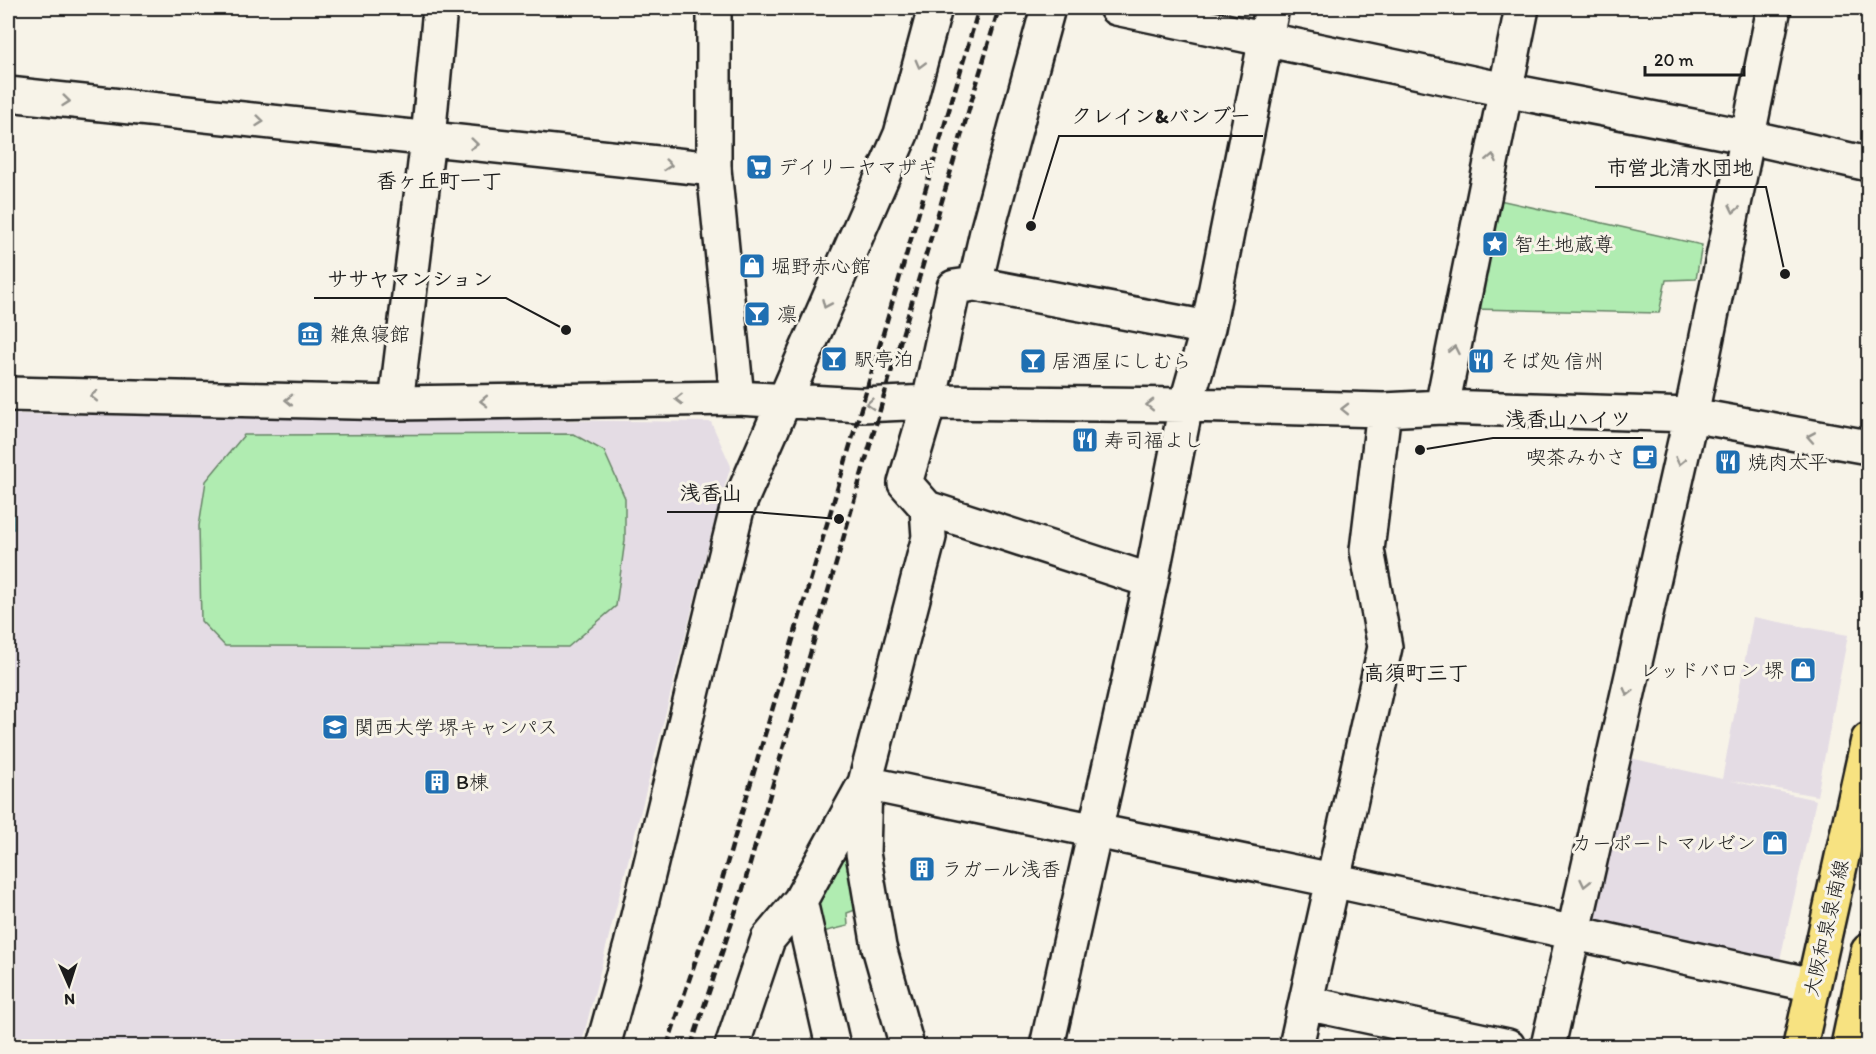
<svg xmlns="http://www.w3.org/2000/svg" width="1876" height="1054" font-family="Itim,'Klee One',sans-serif">
<style>
.built{fill:#e4dce4}
.green{fill:#b0ecb1;stroke:#668466;stroke-width:1.5}
.water{fill:#8edeea;stroke:#609098;stroke-width:1.5}
.lines{fill:none;stroke-linecap:round;stroke-linejoin:round}
.street-casing{stroke:#1c1c1c;stroke-width:38}
.secondary-casing{stroke:#1c1c1c;stroke-width:38}
.primary-casing{stroke:#1c1c1c;stroke-width:38}
.street{stroke:#f7f3e8;stroke-width:33}
.secondary{stroke:#f7f3e8;stroke-width:33}
.primary{stroke:#f7e281;stroke-width:33}
.rail{stroke:#1c1c1c;stroke-width:4.5;stroke-dasharray:9 4.5;stroke-linecap:butt}
.oneway{stroke:#94928c}
.labels{text-anchor:middle;stroke-width:6;stroke-linejoin:round;paint-order:stroke}
.poi-label{font-size:20px;fill:#1c1c1c;stroke:#f7f3e8;text-anchor:start}
.street-label{font-size:20px;fill:#1c1c1c;stroke:#f7f3e8}
.neighbourhood-label{font-size:21px;font-weight:bold;fill:#1c1c1c;stroke:#f7f3e8}
.leader{fill:none;stroke:#1c1c1c;stroke-width:2}
.callout-dot{fill:#1c1c1c;stroke:#f7f3e8;stroke-width:2}
.callout-label{font-size:21px;text-anchor:middle;font-weight:bold;fill:#1c1c1c;stroke:#f7f3e8;stroke-width:6;stroke-linejoin:round;paint-order:stroke}
</style>
<rect width="100%" height="100%" fill="#f7f3e8"/>
<filter id="ink" filterUnits="userSpaceOnUse"><feTurbulence type="fractalNoise" baseFrequency=".0167" numOctaves="2"/><feDisplacementMap in="SourceGraphic" scale="12" xChannelSelector="R" yChannelSelector="G"/><feConvolveMatrix kernelMatrix="1 2 1 2 8 2 1 2 1" color-interpolation-filters="sRGB"/></filter>
<g filter="url(#ink)">
<path class="built" d="M8,414l703,8 20,44 -13,41 -137,539h-573z
M1753,617l95,18 -31,161 -89,-16 88,20 -37,164 -190,-42 37,-165 96,22z"/>
<path class="green" d="M1495,199l207,46 -6,34 -30,1 -7,33 -187,-4z
M573,434l31,17 21,47v42l-9,66 -48,41 -343,-1 -24,-25 -2,-95 7,-45 38,-46z
M848,848l10,61 -11,4 1,13 -34,8 -4,-32z"/>
<path class="water" d="M8,462h4l2,67h-6z"/>
<g class="lines">
<defs>
<path id="street" d="M1116,8l389,82 244,47 119,27
M8,94l706,75
M975,284l233,44
M8,394l388,9 341,-5 125,7 67,-3 257,3 198,5 58,-3 249,8 177,32
M396,403l32,-264 12,-131
M1442,407l80,-399
M927,508l-22,-25 24,-81 25,-115 21,-3 12,-52 61,-224
M800,901l33,145
M1306,1003l202,43
M603,1046l28,-101 106,-436 164,-375 34,-126
M732,1046l36,-107 32,-38 65,-118 64,-246 -2,-29 224,73
M907,1046l-28,-99 -16,-94 2,-70 467,97 481,105
M1047,1046l104,-465 35,-176 22,-77 64,-320
M1296,1046l89,-399 -18,-97 17,-140
M1548,1046l143,-631 83,-407"/>
<path id="secondary" d="M714,8v161l23,229"/>
<path id="primary" d="M1800,1046l68,-306
M1848,1046l20,-95"/>
</defs>
<use href="#street" class="street-casing"/>
<use href="#secondary" class="secondary-casing"/>
<use href="#primary" class="primary-casing"/>
<use href="#street" class="street"/>
<use href="#secondary" class="secondary"/>
<use href="#primary" class="primary"/>
<path class="rail" d="M667,1046l53,-159 259,-879
M691,1046l51,-154 140,-489 117,-395"/>
</g>
<defs><path id="oneway-chevron" d="M-2-3.5L2.5 0L-2 3.5" fill="none" stroke-width="1.6" stroke-linecap="round" stroke-linejoin="round" transform="scale(1.5)"/></defs>
<g class="oneway">
<use href="#oneway-chevron" transform="translate(920 64) rotate(105)"/>
<use href="#oneway-chevron" transform="translate(66 101) rotate(6)"/>
<use href="#oneway-chevron" transform="translate(260 121) rotate(6)"/>
<use href="#oneway-chevron" transform="translate(474 144) rotate(6)"/>
<use href="#oneway-chevron" transform="translate(1492 158) rotate(-79)"/>
<use href="#oneway-chevron" transform="translate(668 165) rotate(6)"/>
<use href="#oneway-chevron" transform="translate(1734 209) rotate(102)"/>
<use href="#oneway-chevron" transform="translate(826 304) rotate(114)"/>
<use href="#oneway-chevron" transform="translate(1454 350) rotate(-79)"/>
<use href="#oneway-chevron" transform="translate(94 396) rotate(-179)"/>
<use href="#oneway-chevron" transform="translate(679 399) rotate(179)"/>
<use href="#oneway-chevron" transform="translate(289 400) rotate(-179)"/>
<use href="#oneway-chevron" transform="translate(484 401) rotate(179)"/>
<use href="#oneway-chevron" transform="translate(870 404) rotate(175)"/>
<use href="#oneway-chevron" transform="translate(1150 405) rotate(-179)"/>
<use href="#oneway-chevron" transform="translate(1345 409) rotate(-179)"/>
<use href="#oneway-chevron" transform="translate(1811 437) rotate(-170)"/>
<use href="#oneway-chevron" transform="translate(1680 461) rotate(103)"/>
<use href="#oneway-chevron" transform="translate(1628 692) rotate(103)"/>
<use href="#oneway-chevron" transform="translate(1585 883) rotate(103)"/>
</g>
</g>
<defs>
<symbol id="supermarket-square" viewBox="-11 -11 22 22"><rect x="-9" y="-9" width="18" height="18" rx="4" fill="#1f6fb2" stroke="#f7f3e8"/><path d="M-6-5.5h2.5l.6 2H6L4.5 2H-2.5L-4.4-4H-6ZM-1.5 3.2a1.3 1.3 0 1 0 .1 0ZM3 3.2a1.3 1.3 0 1 0 .1 0Z" fill="#fff"/></symbol>
<symbol id="sight-square" viewBox="-11 -11 22 22"><rect x="-9" y="-9" width="18" height="18" rx="4" fill="#1f6fb2" stroke="#f7f3e8"/><path d="M0-6L1.8-2.2L6-1.7L2.9 1.2L3.7 5.4L0 3.3L-3.7 5.4L-2.9 1.2L-6-1.7L-1.8-2.2Z" fill="#fff"/></symbol>
<symbol id="shop-square" viewBox="-11 -11 22 22"><rect x="-9" y="-9" width="18" height="18" rx="4" fill="#1f6fb2" stroke="#f7f3e8"/><path d="M-5-2.5h2.3a2.7 3.5 0 0 1 5.4 0H5L5.5 6h-11ZM-1.5-2.5h3a1.5 2.3 0 0 0-3 0Z" fill="#fff"/></symbol>
<symbol id="bar-square" viewBox="-11 -11 22 22"><rect x="-9" y="-9" width="18" height="18" rx="4" fill="#1f6fb2" stroke="#f7f3e8"/><path d="M-6-5H6L.8 .8V4.5H3.5V6h-7V4.5H-.8V.8Z" fill="#fff"/></symbol>
<symbol id="museum-square" viewBox="-11 -11 22 22"><rect x="-9" y="-9" width="18" height="18" rx="4" fill="#1f6fb2" stroke="#f7f3e8"/><path d="M0-6L6-3V-2H-6V-3ZM-5-1h2V3h-2ZM-1-1h2V3h-2ZM3-1h2V3H3ZM-6 4H6V6H-6Z" fill="#fff"/></symbol>
<symbol id="restaurant-square" viewBox="-11 -11 22 22"><rect x="-9" y="-9" width="18" height="18" rx="4" fill="#1f6fb2" stroke="#f7f3e8"/><path d="M-5-6h1v4h1v-4h1v4h1v-4h1v5L-1.5 .5V6h-2V.5L-5-1ZM5-6V6H3V1.5H1.5Q1.5-4 5-6Z" fill="#fff"/></symbol>
<symbol id="cafe-square" viewBox="-11 -11 22 22"><rect x="-9" y="-9" width="18" height="18" rx="4" fill="#1f6fb2" stroke="#f7f3e8"/><path d="M-5.5-4.5H6V0H3Q3 3.5 0 3.5H-2.5Q-5.5 3.5-5.5 0ZM3-3.2v2h1.7v-2ZM-6 4.5H4V6H-6Z" fill="#fff"/></symbol>
<symbol id="university-square" viewBox="-11 -11 22 22"><rect x="-9" y="-9" width="18" height="18" rx="4" fill="#1f6fb2" stroke="#f7f3e8"/><path d="M0-5L7-2L0 1L-7-2ZM-4 1L0 2.5L4 1V4Q0 6-4 4Z" fill="#fff"/></symbol>
<symbol id="building-square" viewBox="-11 -11 22 22"><rect x="-9" y="-9" width="18" height="18" rx="4" fill="#1f6fb2" stroke="#f7f3e8"/><path d="M-4-6H4V6H1V3H-1V6H-4ZM-2.5-4.3h1.7v1.8h-1.7ZM.8-4.3h1.7v1.8H.8ZM-2.5-1h1.7V.8h-1.7ZM.8-1h1.7V.8H.8Z" fill="#fff"/></symbol>
</defs>
<g fill-rule="evenodd">
<use href="#supermarket-square" x="744" y="152" width="30" height="30"/>
<use href="#sight-square" x="1480" y="229" width="30" height="30"/>
<use href="#shop-square" x="737" y="251" width="30" height="30"/>
<use href="#bar-square" x="742" y="299" width="30" height="30"/>
<use href="#museum-square" x="295" y="319" width="30" height="30"/>
<use href="#bar-square" x="819" y="344" width="30" height="30"/>
<use href="#bar-square" x="1018" y="346" width="30" height="30"/>
<use href="#restaurant-square" x="1466" y="346" width="30" height="30"/>
<use href="#restaurant-square" x="1070" y="425" width="30" height="30"/>
<use href="#cafe-square" x="1630" y="442" width="30" height="30"/>
<use href="#restaurant-square" x="1713" y="447" width="30" height="30"/>
<use href="#shop-square" x="1788" y="655" width="30" height="30"/>
<use href="#university-square" x="320" y="712" width="30" height="30"/>
<use href="#building-square" x="422" y="767" width="30" height="30"/>
<use href="#shop-square" x="1760" y="828" width="30" height="30"/>
<use href="#building-square" x="907" y="854" width="30" height="30"/>
</g>
<g class="labels">
<g class="poi-label">
<text x="778" y="174">デイリーヤマザキ</text>
<text x="1514" y="251">智生地蔵尊</text>
<text x="771" y="273">堀野赤心館</text>
<text x="777" y="321">凛</text>
<text x="330" y="341">雑魚寝館</text>
<text x="854" y="366">駅亭泊</text>
<text x="1052" y="368">居酒屋にしむら</text>
<text x="1500" y="368">そば処 信州</text>
<text x="1104" y="447">寿司福よし</text>
<text x="1626" y="464" text-anchor="end">喫茶みかさ</text>
<text x="1748" y="469">焼肉太平</text>
<text x="1784" y="677" text-anchor="end">レッドバロン 堺</text>
<text x="354" y="734">関西大学 堺キャンパス</text>
<text x="456" y="789">B棟</text>
<text x="1756" y="850" text-anchor="end">カーポート マルゼン</text>
<text x="942" y="876">ラガール浅香</text>
</g>
<g class="street-label">
<text transform="translate(1826 928) rotate(-77)" y="7">大阪和泉泉南線</text>
</g>
<g class="neighbourhood-label">
<text x="439" y="188">香ヶ丘町一丁</text>
<text x="1416" y="680">高須町三丁</text>
</g>
</g>
<path class="leader" d="M1031 226L1059 136H1263M1785 274L1766 187H1595M566 330L506 298H314M1420 450L1493 438H1643M839 519L754 512H667"/>
<g class="callout-dot">
<circle cx="1031" cy="226" r="6"/>
<circle cx="1785" cy="274" r="6"/>
<circle cx="566" cy="330" r="6"/>
<circle cx="1420" cy="450" r="6"/>
<circle cx="839" cy="519" r="6"/>
</g>
<g class="callout-label">
<text x="1161" y="123">クレイン&amp;バンブー</text>
<text x="1680" y="175">市営北清水団地</text>
<text x="410" y="286">ササヤマンション</text>
<text x="1568" y="426">浅香山ハイツ</text>
<text x="711" y="500">浅香山</text>
</g>
<rect width="1876" height="1054" fill="none" stroke="#f7f3e8" stroke-width="30"/>
<rect x="15" y="15" width="1846" height="1024" fill="none" stroke="#1c1c1c" stroke-width="2" filter="url(#ink)"/>
<g transform="translate(69 985) rotate(177)" stroke="#f7f3e8" stroke-width="4.5" paint-order="stroke">
<path d="M0-4.5L10 22L0 15L-10 22Z" fill="#1c1c1c"/>
<text y="-9" font-size="16" font-weight="bold" text-anchor="middle" fill="#1c1c1c">N</text>
</g>
<path d="M1645 66v9h99v-9" fill="none" stroke="#1c1c1c" stroke-width="3"/>
<text x="1654" y="66" font-size="18" fill="#1c1c1c" stroke="#f7f3e8" stroke-width="4.5" paint-order="stroke">20 m</text>
</svg>
